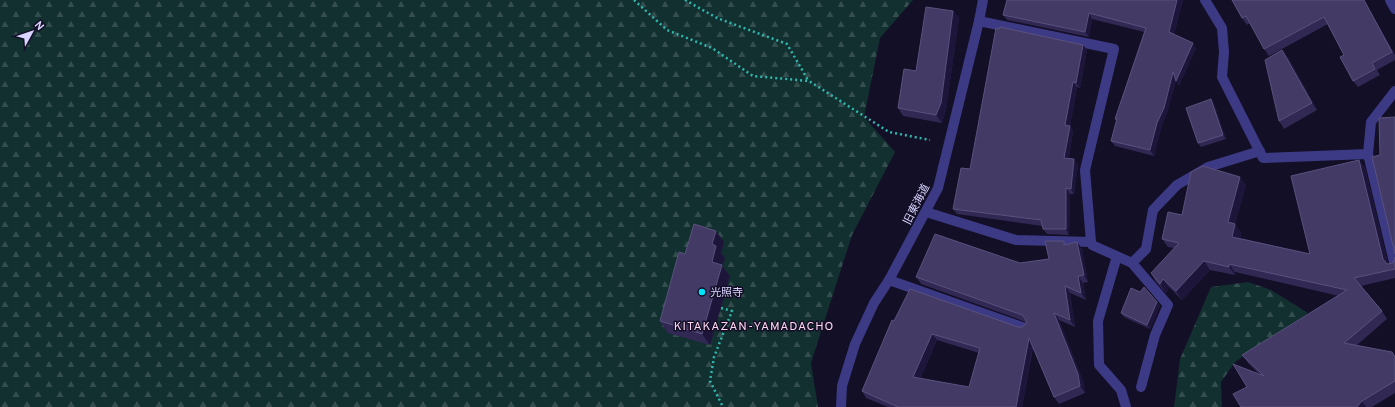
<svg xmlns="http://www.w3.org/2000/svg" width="1395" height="407" font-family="Overpass,'Noto Sans JP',sans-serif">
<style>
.forest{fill:url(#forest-firs)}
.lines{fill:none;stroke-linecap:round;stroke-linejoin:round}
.path{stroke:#2fb8b0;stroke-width:2.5;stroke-dasharray:2 3;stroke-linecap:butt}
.service{stroke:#3d3a85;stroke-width:10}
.minor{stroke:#3d3a85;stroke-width:10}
.wall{fill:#312854;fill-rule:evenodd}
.shaded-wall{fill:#1d163a}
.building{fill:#433a66;stroke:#5a527e;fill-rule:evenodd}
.poi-dot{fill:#00e5ff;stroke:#130f26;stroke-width:1.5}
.labels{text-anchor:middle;stroke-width:3;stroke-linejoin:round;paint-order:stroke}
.street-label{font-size:11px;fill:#d9d4ff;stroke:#130f26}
.poi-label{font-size:11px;fill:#d9d4ff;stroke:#130f26;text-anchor:start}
.neighbourhood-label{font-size:12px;letter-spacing:1px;fill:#ffd6f0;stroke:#130f26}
</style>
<defs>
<pattern id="forest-firs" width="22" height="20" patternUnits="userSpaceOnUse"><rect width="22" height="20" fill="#12302f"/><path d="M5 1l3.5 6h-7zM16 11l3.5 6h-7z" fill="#344d4e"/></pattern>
</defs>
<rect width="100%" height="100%" fill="#130f26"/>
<path class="forest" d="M0,0h913l-33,38 -16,79 31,35 -43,83 -41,128 7,44h-818z
M1248,282l23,8 37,23 -73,49 -14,20 1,25h-48l6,-48 31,-72z"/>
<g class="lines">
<path class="path" d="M634,0l33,30 45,18 41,28 56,5 80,51 41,8
M685,0l32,18 70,26 21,36
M721,308l11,3 -18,46 -4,24 13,26"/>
<path class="service" d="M1205,0l17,28 2,24 -2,25 41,81 105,-4 27,112
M979,21l135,28 -29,121 6,72 1,3 40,18 14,-14 7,-39 24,-25 31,-18 52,-16
M926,212l90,28 75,2
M1117,256l-19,65 1,44 22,25 5,17
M1132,263l36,42 -13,30 -14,52
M889,280l136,48"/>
<path class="minor" d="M1390,0l5,9
M1368,154l3,-32 24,-31
M841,407l1,-21 13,-42 19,-41 15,-23 49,-92 41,-167 4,-21"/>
</g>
<path class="wall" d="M1007,0h176l-9,34 22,14 -17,38 -3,-5 -9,32 -6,15 -7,28 -39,-10 -4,-5 5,-21 -1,-1 29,-87 -52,-13 -3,18 -82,-17 -4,-5z
M1232,0h132l31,55v5l-18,10 3,5 -22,12 -5,-6 -9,-26 -16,-31 -59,32 -5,-7 -14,-26 -3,2 -5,-7z
M953,11l6,7 -13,92 -4,13 -39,-7 -5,-8 18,-37z
M1083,45l4,5 -7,38 -3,-1 -7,39 3,5 -4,27 9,6 -4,30h-4l-1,41 -22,-1 -4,-5 -1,-3 -85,-12 -4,-5 17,-40z
M1288,57l29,53 -33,19 -5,-8z
M1214,104l12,35 -25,8 -3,-4z
M1359,160l6,8 23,96 5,-1 2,-6v21l-34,8 21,25 5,8 -30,26 38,11v37l-23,14h-131l6,-20 12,-13 -11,-11 -6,-8 97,-59 -104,-24v3l-25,-5 -28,30 -13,-13 -3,6 -10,-11 -5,-9 23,-25 -6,-1 -6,-8 20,-24 64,-30 -11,39 6,9 -1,5 70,16z
M724,242l-3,11 4,5 -3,8 8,10 -20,69 -42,-12 -8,-12 25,-67z
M1077,242l5,7 6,33 -5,1 3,17 -16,-7 5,34 -16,-7 24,61 2,12 -26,11 -5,-7 -21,-49 -11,59h-134l-22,-9 -4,-7 32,-70 128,6 4,-3v-2l-105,-38 -5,-7 133,-18 18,-15zM937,340l42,13 -10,34 -49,-8z
M1157,302l3,4 -10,23 -26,-12 -3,-4z"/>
<path class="shaded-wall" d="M1177,0h6l-10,38 -4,-6z
M953,11l6,7 -13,92 -4,13 -6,-8z
M1089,13l3,6 -3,18 -4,-5z
M1193,43l3,5 -17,38 -3,-5 -9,32 -6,15 -7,28 -4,-6 7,-27 16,-51z
M1083,45l4,5 -7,38 -4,-5z
M1282,50l6,7 29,53 -5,-7z
M1073,82l4,5 -7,39 3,5 -5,32 -4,-5 1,-33z
M1211,99l3,5 12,35 -3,-4z
M1074,159l4,5 -4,30 -3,-5z
M1359,160l6,8 24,100 -6,-9z
M1240,177l6,8 -11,39 6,9 -3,12 -6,-8 -4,-15z
M1066,188l4,6 -1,41 -3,-6z
M716,231l8,11 -3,11 4,5 -3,8 8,10 -20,69 -8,-11 10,-72v-18z
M1077,242l5,7 6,33 -4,-7z
M1204,261l6,9 -28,30 -6,-9z
M1229,264l6,8v3l-6,-8z
M1078,276l5,7 3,17 -5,-7z
M1163,279l6,8 -3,6 -6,-9z
M1065,286l5,7 5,34 -5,-7z
M1157,302l3,4 -10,23 -3,-4z
M1054,313l5,7 24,61 2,12 -5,-7z
M932,334l5,6 -19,44 -5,-7z
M1029,338l4,7 -11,62h-6z
M1362,401l4,6h-9z"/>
<path class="building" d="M1007,0h170l-8,32 24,11 -17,38 -3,-9 -9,36 -7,15 -7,27 -39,-9 6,-22h-2l31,-91 -57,-15 -4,19 -82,-17z
M1232,0h132l28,52 -20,11 3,6 -22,12 -13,-24 4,-2 -20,-38 -60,32 -18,-33 -4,2z
M926,7l27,4 -12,92 -5,12 -38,-7 6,-39 12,2z
M1000,27l83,18 -7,38 -3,-1 -8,43 5,1 -6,32 10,1 -3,30 -5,-1v41h-23l-2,-9 -88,-11 8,-41 9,1 26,-141 3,1z
M1282,50l30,53 -33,18 -14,-61z
M1211,99l12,36 -25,8 -12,-35z
M1395,117v137l-23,-97 8,-2 -1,-37z
M1359,160l24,99 4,5 6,-1 2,-6v12l-41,9 28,33 -38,32 48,9 3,5v24l-33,20 -5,6h-116l-8,-13 14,-7 -14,-23 31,12 -22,-21 105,-65 -118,-26v3l-25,-6 -28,30 -13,-12 -3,5 -9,-11 28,-30 -17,-4 6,-27 14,3 9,-43 12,-6 37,11 -12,45 7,2 -3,13 78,17 -19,-78z
M694,224l22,7 -4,13 4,2 -4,16 10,3 -20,69 -42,-13 19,-69 6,2z
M935,234l85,29 29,-4 -4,-18h19v4l13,-3 7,33 -6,1 3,17 -16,-7 5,34 -16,-7 24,61 2,12 -26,11 -25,-59 -13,69h-118l-36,-16 30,-71 2,1 16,-32 108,38h4l4,-3v-4l-4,-5 -106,-38zM932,334l48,14 -11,39 -56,-10z
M1144,287l13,15 -10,23 -26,-12 10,-25 9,4z"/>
<circle class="poi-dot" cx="702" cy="292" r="4"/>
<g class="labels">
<g class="street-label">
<text transform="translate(916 204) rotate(-63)" y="4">旧東海道</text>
</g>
<g class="poi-label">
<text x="710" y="296">光照寺</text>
</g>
<g class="neighbourhood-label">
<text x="754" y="330">KITAKAZAN-YAMADACHO</text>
</g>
</g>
<g transform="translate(32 32) rotate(50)" stroke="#130f26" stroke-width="3" paint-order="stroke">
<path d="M0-3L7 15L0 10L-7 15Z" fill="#d9d4ff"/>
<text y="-6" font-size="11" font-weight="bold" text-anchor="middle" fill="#d9d4ff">N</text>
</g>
</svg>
